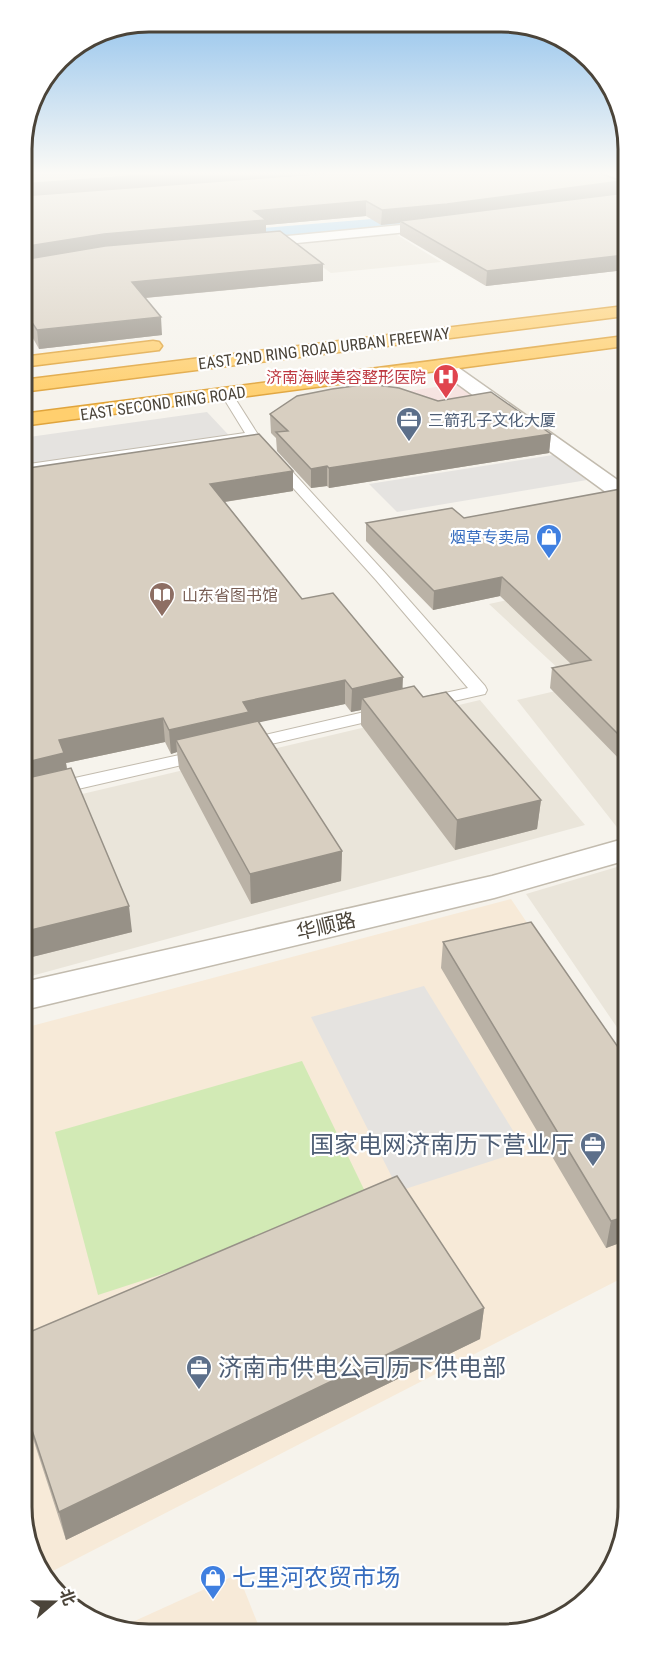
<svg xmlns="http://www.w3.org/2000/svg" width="650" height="1656" font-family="'Roboto Condensed','Noto Sans SC',sans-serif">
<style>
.residential{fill:#eae5da}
.commercial{fill:#f7ead8}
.medical{fill:#f6e3e0}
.green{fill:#d2eab5}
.parking{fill:#e5e3e0}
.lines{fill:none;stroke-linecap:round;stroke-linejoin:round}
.river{fill:#a9d4f2;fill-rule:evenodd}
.lane-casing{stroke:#c2bbae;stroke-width:2}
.street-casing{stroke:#c2bbae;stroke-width:3}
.primary-casing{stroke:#e6c16a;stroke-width:3}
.highway-casing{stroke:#e0a43c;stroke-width:3}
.lane{fill:#fff;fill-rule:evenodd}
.street{fill:#fff;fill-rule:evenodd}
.primary{fill:#ffe39c;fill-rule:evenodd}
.highway{fill:#ffcf6e;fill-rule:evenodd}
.wall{fill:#bab2a6}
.shaded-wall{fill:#979187}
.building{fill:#d8cfc1;stroke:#979187;stroke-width:1.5}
.labels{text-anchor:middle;stroke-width:4.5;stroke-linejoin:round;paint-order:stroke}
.far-street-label{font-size:16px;fill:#4b4439;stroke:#fff}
.far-health-label{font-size:16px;fill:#be3a42;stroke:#fff;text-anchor:end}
.far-service-label{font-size:16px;fill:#4e5e75;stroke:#fff;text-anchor:start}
.far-shop-label{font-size:16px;fill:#366cbe;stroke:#fff;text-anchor:end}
.far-education-label{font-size:16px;fill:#785e54;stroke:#fff;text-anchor:start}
.street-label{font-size:20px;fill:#4b4439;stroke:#fff}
.near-service-label{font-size:24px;fill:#4e5e75;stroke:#fff;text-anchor:end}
.near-shop-label{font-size:24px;fill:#366cbe;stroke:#fff;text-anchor:start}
.rim{fill:none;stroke:#4b4439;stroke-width:3}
</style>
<rect width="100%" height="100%" fill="#f6f3ec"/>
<path class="residential" d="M394,233l47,29 -110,11 -41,-29z
M540,593l86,22 1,225 -110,-140 60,-14 -88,-82z
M480,700l105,125 -561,153 -1,-170z
M627,864v178l-101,-148z"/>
<path class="commercial" d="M511,899l116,172 1,204 -583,300 -7,-14 -13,-42 -1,-491z
M238,1574l23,58 -137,1 -7,-4z"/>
<path class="medical" d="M457,384l35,24 -58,9 -33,-25z"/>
<path class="green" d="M302,1061l70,145 -274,89 -43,-163z"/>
<path class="parking" d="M207,412l31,33 -216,33v-40z
M553,455l34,25 -190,32 -28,-28z
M424,986l101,164 -126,41 -88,-174z"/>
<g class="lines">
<path class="river" d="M409,216l9,2 4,6 -4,6 -302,28 -94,15v-18l94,-15z"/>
<defs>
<path id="lane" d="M227,391l4,1 26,41 129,141 99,112 2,4 -2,4 -62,14 -6,-1 -3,-4 3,-4 51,-11 -92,-108 -127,-141 -227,34v-8l223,-32 -24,-39z
M386,707l6,1 3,4 -3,4 -147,34 -6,-1 -3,-4 3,-4z
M202,750l6,1 3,4 -3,4 -156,36 -7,-2 -2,-4 2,-4 7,-2z"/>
<path id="street" d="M443,221l7,4 -2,3 -201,20 -7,-4 7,-4z
M443,360l6,1 177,125v17l-8,-2 -181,-132 -3,-4 3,-4z
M627,838v22l-133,38 -470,112v-28l468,-106z"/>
<path id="primary" d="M615,171h10v4l-8,-2z"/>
<path id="highway" d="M625,306v10l-603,76v-12z
M625,336v10l-603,80v-12z
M153,341l6,1 3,4 -3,4 -137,17v-10z"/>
</defs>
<use href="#lane" class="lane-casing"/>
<use href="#street" class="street-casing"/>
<use href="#primary" class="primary-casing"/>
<use href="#highway" class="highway-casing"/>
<use href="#lane" class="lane"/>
<use href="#street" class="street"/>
<use href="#primary" class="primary"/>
<use href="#highway" class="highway"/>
</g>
<path class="wall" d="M21,171l600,10 -2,13 6,-1v77l-139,16 -86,-51v-12l-19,2 -15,-9 -100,9v7l57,32v17l-178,17 17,37 -123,14 -9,-16 -8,1z
M438,401l113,33 -2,19 -220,35 -2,-2 -16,2 -34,-37 -1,-13 -5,-5 -1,-19z
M22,469l271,22 -68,11 77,97 101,89 20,9 118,103 -4,29 -82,21 -94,-125v-15l-10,2 -6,-8 -87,18 84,129 -1,30 -90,23 -72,-136 -2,-16 -6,2 -6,-12 -99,21 1,6 65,163 -100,25 -8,-27z
M626,488l1,279 -77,-79 2,-20 19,-4 -71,-68 -67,14 -67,-69v-18l98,-5z
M443,942l184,118 1,180 -22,8 -165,-280z
M484,1308l-4,31 -414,201 -41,-126v-80z"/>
<path class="shaded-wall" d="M205,171h177l-361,28v-15z
M621,181l-2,14 -219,26v2l-19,2 1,-15z
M366,201v15l-100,9v10l-244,29v-17l232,-36z
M625,255v15l-139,16 1,-15z
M323,264v17l-190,18 -1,-17z
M22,315h5l3,18 -8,1z
M161,317l1,18 -123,14 -2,-19z
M551,434l-2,19 -220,35v-20z
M327,466v20l-16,2v-19z
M293,471v20l-82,13 -1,-20z
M502,577l-2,19 -67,14 1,-19z
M403,677l-1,24 -40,-3 -1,12 -10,2 1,-23z
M345,680v24l-169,36 1,12 -6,2 -2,-24 74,-28z
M163,718l2,24 -99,21 2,14 -45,11v-25l36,-23z
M541,800l-4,29 -82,21 2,-30z
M342,851l-1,30 -90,23 -1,-30z
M129,906l3,26 -100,25 -5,-26z
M628,1216v24l-22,8 5,-27z
M484,1308l-4,31 -414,201 -7,-28z"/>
<path class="building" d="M21,171h184l-184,13z
M355,171h240l26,10 -174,23 -65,6 -16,-9 -112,10 12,9 -162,14 -82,13 -1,-51z
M625,193v62l-138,16 -87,-50z
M280,231l43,33 -191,18 29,35 -124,13 -10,-15h-5v-55l83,-14z
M369,384l30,4 39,13 53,-9 60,42 -222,34 -2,-2 -16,3 -35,-37 12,-1 -18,-17 27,-18 35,-7z
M259,434l34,37 -83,13 92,115 31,-6 70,84 -51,12 -7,-9 -102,22 6,10 -80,18 -6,-12 -104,22 5,13 -41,10 -1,-294z
M626,488l1,255 -75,-75 39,-8 -89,-83 -68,14 -68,-68 86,-15 12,10z
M414,686l9,11 23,-5 95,108 -84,20 -95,-122z
M258,721l84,130 -92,23 -74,-134z
M71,768l58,138 -102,25 -3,-11 -1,-141z
M531,922l96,138 1,156 -17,5 -168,-279z
M397,1176l87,132 -425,204 -34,-103v-75z"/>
<linearGradient id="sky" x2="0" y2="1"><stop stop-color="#8fc1ec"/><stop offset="0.43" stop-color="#fbfaf6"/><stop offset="1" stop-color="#fbfaf6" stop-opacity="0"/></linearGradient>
<rect width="650" height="402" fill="url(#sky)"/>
<defs>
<symbol id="hospital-pin" viewBox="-11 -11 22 30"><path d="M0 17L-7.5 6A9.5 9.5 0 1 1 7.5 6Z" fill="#e0444e" stroke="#fff"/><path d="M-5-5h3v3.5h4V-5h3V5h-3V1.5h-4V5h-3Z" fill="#fff"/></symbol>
<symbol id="office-pin" viewBox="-11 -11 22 30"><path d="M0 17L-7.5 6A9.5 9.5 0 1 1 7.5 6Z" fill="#5c6f8a" stroke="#fff"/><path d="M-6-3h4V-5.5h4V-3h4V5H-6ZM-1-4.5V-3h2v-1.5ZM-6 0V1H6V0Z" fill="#fff"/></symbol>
<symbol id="shop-pin" viewBox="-11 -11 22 30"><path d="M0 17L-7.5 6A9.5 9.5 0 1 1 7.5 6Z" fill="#3f7fe0" stroke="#fff"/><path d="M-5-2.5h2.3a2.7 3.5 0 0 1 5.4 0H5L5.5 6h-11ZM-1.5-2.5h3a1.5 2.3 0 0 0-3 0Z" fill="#fff"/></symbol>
<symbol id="library-pin" viewBox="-11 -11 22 30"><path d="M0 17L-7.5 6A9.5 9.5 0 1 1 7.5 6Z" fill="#8d6e63" stroke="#fff"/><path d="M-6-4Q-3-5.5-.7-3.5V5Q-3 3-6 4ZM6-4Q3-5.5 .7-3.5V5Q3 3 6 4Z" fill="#fff"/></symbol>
</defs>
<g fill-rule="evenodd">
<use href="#hospital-pin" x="431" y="362" width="30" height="40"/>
<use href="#office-pin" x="394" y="405" width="30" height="40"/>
<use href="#shop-pin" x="534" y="522" width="30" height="40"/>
<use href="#library-pin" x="147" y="580" width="30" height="40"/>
<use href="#office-pin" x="578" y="1130" width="30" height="40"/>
<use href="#office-pin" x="184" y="1353" width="30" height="40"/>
<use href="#shop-pin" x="198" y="1563" width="30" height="40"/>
</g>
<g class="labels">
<g class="far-street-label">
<text transform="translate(324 348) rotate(-7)" y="6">EAST 2ND RING ROAD URBAN FREEWAY</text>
<text transform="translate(163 403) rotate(-8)" y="6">EAST SECOND RING ROAD</text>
</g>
<g class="far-health-label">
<text x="426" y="383">济南海峡美容整形医院</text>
</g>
<g class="far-service-label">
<text x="428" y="426">三箭孔子文化大厦</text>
</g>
<g class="far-shop-label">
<text x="530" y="543">烟草专卖局</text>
</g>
<g class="far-education-label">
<text x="182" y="601">山东省图书馆</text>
</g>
<g class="street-label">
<text transform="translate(326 926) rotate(-13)" y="7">华顺路</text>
</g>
<g class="near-service-label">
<text x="574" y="1153">国家电网济南历下营业厅</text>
<text x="218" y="1376" text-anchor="start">济南市供电公司历下供电部</text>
</g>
<g class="near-shop-label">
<text x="232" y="1586">七里河农贸市场</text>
</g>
</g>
<path d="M0 0H650V1656H0ZM149 32H501A117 117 0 0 1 618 149V1507A117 117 0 0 1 501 1624H149A117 117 0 0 1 32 1507V149A117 117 0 0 1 149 32Z" fill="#fff" fill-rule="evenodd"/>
<path class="rim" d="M149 32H501A117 117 0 0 1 618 149V1507A117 117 0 0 1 501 1624H149A117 117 0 0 1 32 1507V149A117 117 0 0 1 149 32Z"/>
<g transform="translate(54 1602) rotate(70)" stroke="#ffffff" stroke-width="4.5" paint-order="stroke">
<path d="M0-4.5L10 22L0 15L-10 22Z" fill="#4b4439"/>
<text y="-9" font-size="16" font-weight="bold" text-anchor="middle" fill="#4b4439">北</text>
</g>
</svg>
